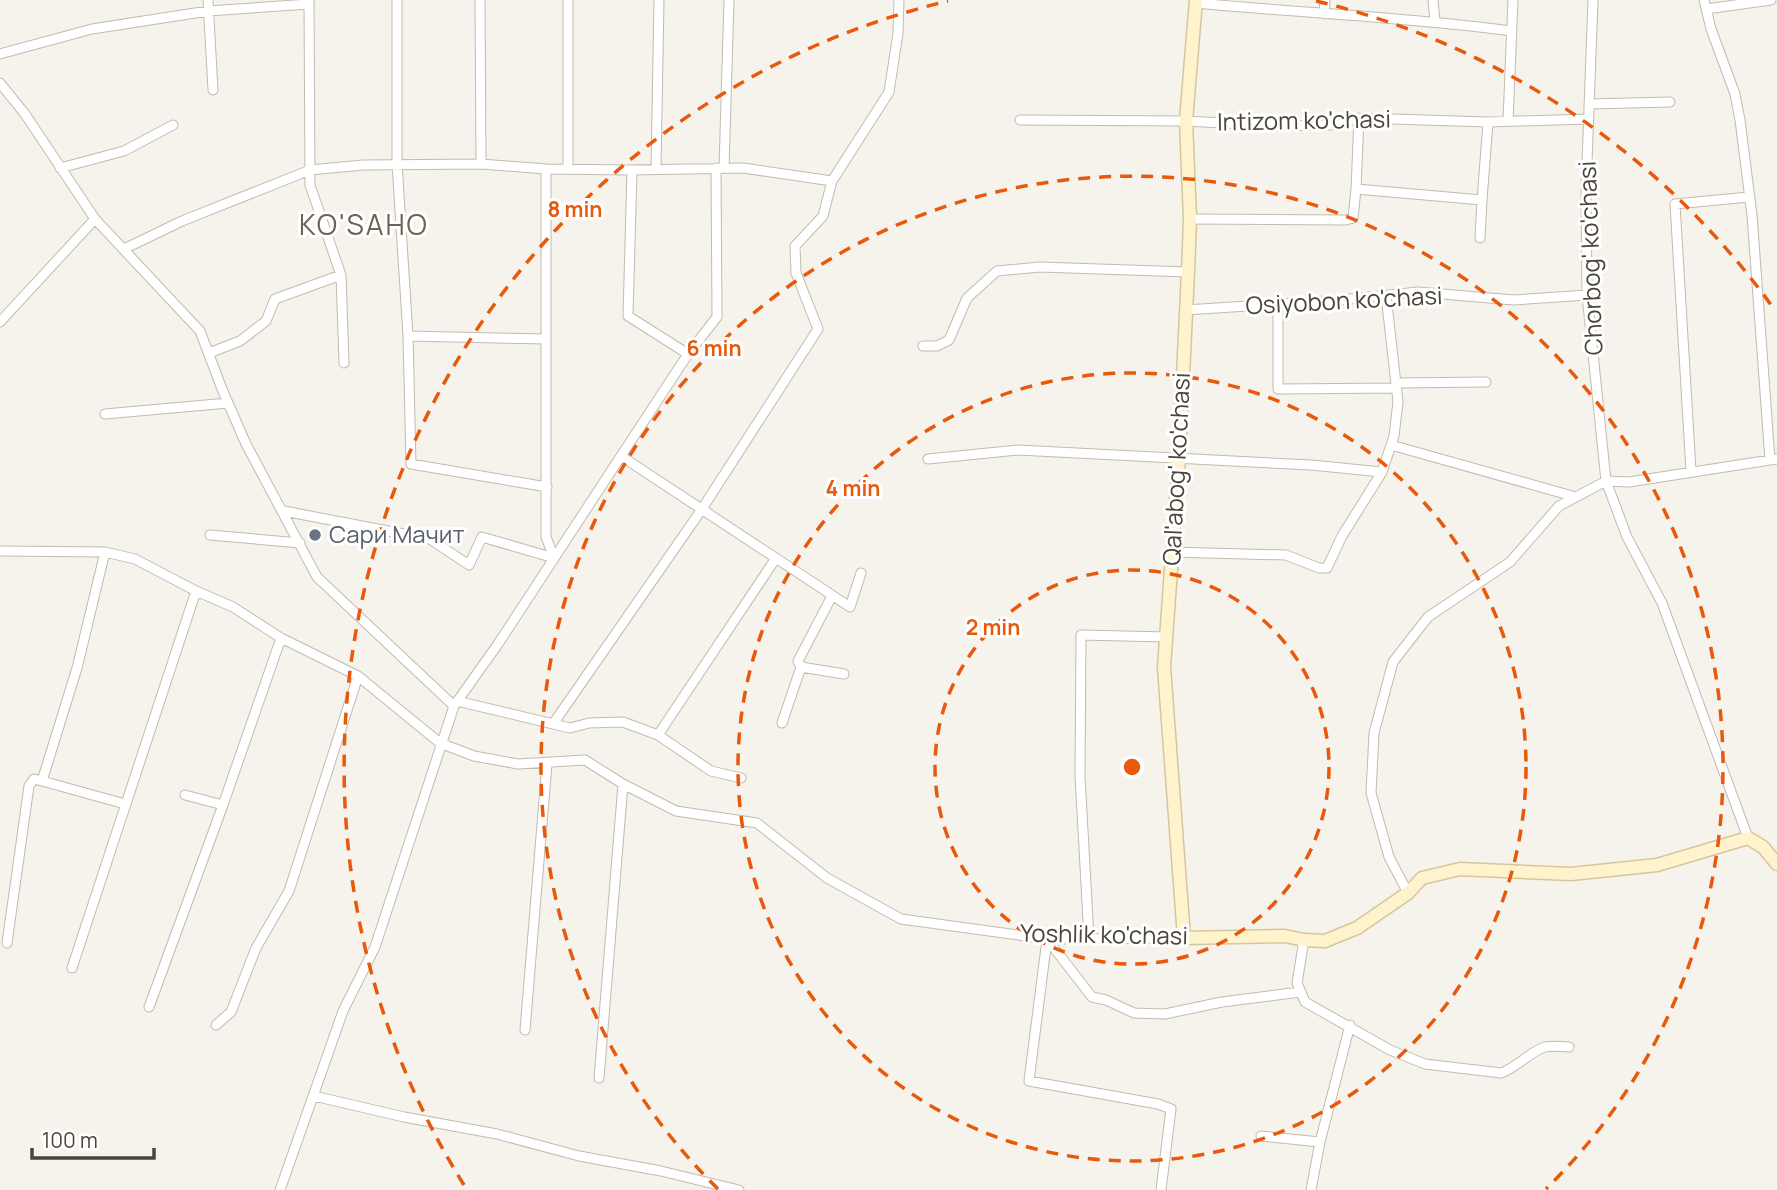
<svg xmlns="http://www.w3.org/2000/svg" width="1777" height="1190" font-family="Manrope,sans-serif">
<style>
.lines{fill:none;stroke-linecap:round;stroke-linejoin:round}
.street-casing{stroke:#c2bbae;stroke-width:11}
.secondary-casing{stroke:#d6c79b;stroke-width:15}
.street{stroke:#fff;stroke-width:9}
.secondary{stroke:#fff3cd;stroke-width:12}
.ring{fill:none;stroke:#e8590c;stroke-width:3.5;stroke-dasharray:12 9}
.worship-dot{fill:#6b7280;stroke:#fff;stroke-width:2.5}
.labels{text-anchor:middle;stroke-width:6;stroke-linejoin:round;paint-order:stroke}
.street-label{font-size:24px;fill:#4b4439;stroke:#fff}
.worship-label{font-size:24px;fill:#5b616d;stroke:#fff;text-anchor:start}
.quarter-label{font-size:28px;letter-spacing:2px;fill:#6e6250;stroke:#fff}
.centre{fill:#e8590c;stroke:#fff;stroke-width:3.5}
.ring-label{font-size:21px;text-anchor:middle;font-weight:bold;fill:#e8590c;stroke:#fff;stroke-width:6;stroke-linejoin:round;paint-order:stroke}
</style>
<rect width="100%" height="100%" fill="#f6f3ec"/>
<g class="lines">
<defs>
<path id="street" d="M208,0l5,90
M397,0v163l11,173 3,128 136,23
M480,0l1,164
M1433,0l2,21
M1704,0l7,29 24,65 5,26 12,95 18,245
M1196,3c105,10 211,14 315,28
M1706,9l65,-9
M1324,14l1,-14
M0,54l92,-25 116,-18 101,-7
M0,83l25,31 70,105 105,112 22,58 24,55 71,133 137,129
M1589,104l81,-2
M1359,118l-3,71 126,11 6,-78
M1020,120l166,1 91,5 53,-1 29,-7 129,4 100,-3
M1508,120l5,-120
M60,168l64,-17 49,-26
M724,168l5,-168
M546,169v368l8,21
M568,169v-169
M656,169l3,-169
M1190,219l156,1 7,-2 3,-29
M1480,238l2,-38
M124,249l58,-28 128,-51 53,-5 118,-1 65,5 86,1 111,-2 89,13
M341,275l3,88
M1278,304v85l118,-1
M1185,310l156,-10 77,-8 96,8 73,-5
M0,322l95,-103
M408,336l138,3
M923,346h14l12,-6 18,-42 30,-27 43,-4 148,5
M209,353l31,-12 26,-20 9,-22 66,-24 -31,-90 -1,-185
M688,354l29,-37 -1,-149
M1396,383l90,-1
M105,414l123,-11
M1391,445l185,52
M621,456l67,-102 -60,-38 4,-146
M928,459l90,-9 293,15 71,7
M1691,471l-16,-267 74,-7
M284,511l146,28 39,26 13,-28 72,21
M210,535l90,8
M0,551l105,1 30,7 61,32 37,16 48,31 77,38 82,67 34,13 44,8 67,-4 38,24 53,27 81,12 70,55 74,41 146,20 137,-1
M105,552l-28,116 -35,113 83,23
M1171,552l115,3 33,13h8l15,-32 40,-64 12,-36 4,-34 -12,-107
M832,596l-34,65 3,6 43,7
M457,701l113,27 19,-5 34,-1 35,13
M782,723l19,-56
M553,724l149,-215 116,-180 -22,-56 -1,-27 28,-30 9,-35 57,-89 9,-59 1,-33
M741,778l-30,-7 -53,-36 118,-177
M185,795l38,10 58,-167
M1748,838l-86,-235 -35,-66 -21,-56 23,1 148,-23
M1408,893l-19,-36 -18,-64 3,-60 19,-71 35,-45 82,-55 49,-56 47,-25 -19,-186 -1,-105 7,-190
M1089,939l-9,-163 1,-141 86,2
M1304,940l-7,43 8,19 85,48 35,14 76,9c17,-6 31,-23 44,-26 7,-2 16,0 24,0
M7,943l22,-157 5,-7 8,2
M72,968l124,-377
M149,1007l74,-202
M216,1025l15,-13 25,-64 33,-57 69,-215
M525,1030l22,-266
M599,1078l24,-294
M314,1096l90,21 93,17 82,22 82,15 78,19
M1261,1136l59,6
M280,1190l63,-179 32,-64 79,-241 44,-62 123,-188 229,151 11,-34
M1161,1190l10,-81 -13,-5 -129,-23 18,-142 45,58 14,3 28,13 31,1 57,-12 78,-10
M1311,1190l9,-48 30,-117"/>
<path id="secondary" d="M1196,0l-10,121 4,98 -2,53 -9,186 -15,209 20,271 101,-2 19,4 21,1 32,-13 51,-35 14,-15 38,-9 111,5 86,-9 91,-27 15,9 14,17"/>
</defs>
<use href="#street" class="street-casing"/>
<use href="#secondary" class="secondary-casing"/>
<use href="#street" class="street"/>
<use href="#secondary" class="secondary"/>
</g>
<g class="ring">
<circle cx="1132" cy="767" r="197"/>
<circle cx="1132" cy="767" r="394"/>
<path d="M718 1189A591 591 0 1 1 1546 1189"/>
<path d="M464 1185A788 788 0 0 1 948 1M1316 1A788 788 0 0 1 1774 309"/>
</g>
<circle class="worship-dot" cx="315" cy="535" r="7"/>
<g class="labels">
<g class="street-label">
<text transform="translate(1304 121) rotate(-1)" y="8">Intizom ko'chasi</text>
<text transform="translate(1591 258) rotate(-92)" y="8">Сhorbog' ko'chasi</text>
<text transform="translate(1344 301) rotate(-3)" y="8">Osiyobon ko'chasi</text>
<text transform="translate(1177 469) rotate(-87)" y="8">Qal'abog' ko'chasi</text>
<text transform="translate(1104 935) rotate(1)" y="8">Yoshlik ko'chasi</text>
</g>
<g class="worship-label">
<text x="329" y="543">Сари Мачит</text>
</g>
<g class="quarter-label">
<text x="364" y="235">KO'SAHO</text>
</g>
</g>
<circle cx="1132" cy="767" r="10" class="centre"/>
<g class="ring-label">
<text x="575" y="217">8 min</text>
<text x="714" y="356">6 min</text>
<text x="853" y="496">4 min</text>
<text x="993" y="635">2 min</text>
</g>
<path d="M32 1148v10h122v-10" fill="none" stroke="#4b4439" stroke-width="3.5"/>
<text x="42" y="1148" font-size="21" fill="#4b4439" stroke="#ffffff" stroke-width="5" paint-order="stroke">100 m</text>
</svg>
